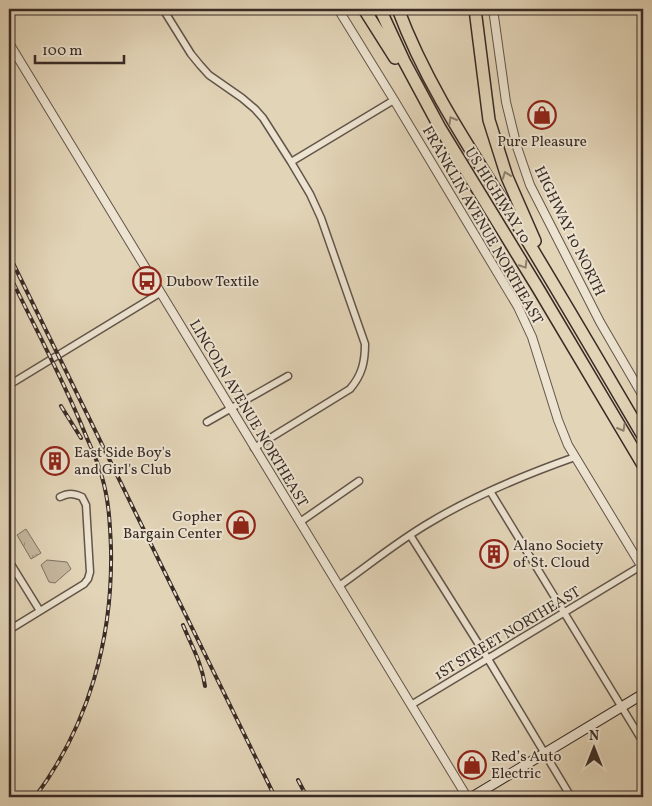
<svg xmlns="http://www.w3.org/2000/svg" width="652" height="806" font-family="Vollkorn,serif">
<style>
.park{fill:url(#park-tufts);stroke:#7f7162}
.pitch{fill:#c5b79e;stroke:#7f7162}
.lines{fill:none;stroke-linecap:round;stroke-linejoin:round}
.minor-casing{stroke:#63554a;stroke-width:9}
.tertiary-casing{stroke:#63554a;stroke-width:10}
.secondary-casing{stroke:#392b26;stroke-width:11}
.motorway-casing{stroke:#392b26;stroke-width:14}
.minor{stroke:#ece3d0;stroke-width:6}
.tertiary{stroke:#ece3d0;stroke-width:8}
.secondary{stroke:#ece3d0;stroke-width:9}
.motorway{stroke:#e2d4b7;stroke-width:11}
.rail-casing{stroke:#392b26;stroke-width:4}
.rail{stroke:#ece3d0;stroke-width:2;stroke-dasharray:5.5;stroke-linecap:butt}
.oneway{stroke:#8e806e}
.labels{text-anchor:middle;stroke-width:4;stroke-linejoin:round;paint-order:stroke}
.poi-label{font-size:15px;fill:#392b26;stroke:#ece3d0;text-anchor:start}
.street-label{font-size:15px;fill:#392b26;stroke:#ece3d0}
</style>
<defs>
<pattern id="park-tufts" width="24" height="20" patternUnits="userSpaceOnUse" patternTransform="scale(1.25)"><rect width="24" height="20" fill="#c5b79e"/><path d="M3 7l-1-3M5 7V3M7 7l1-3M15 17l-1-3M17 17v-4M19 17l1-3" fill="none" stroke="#a19581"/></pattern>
</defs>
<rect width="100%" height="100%" fill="#e2d4b7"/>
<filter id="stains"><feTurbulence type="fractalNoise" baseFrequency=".004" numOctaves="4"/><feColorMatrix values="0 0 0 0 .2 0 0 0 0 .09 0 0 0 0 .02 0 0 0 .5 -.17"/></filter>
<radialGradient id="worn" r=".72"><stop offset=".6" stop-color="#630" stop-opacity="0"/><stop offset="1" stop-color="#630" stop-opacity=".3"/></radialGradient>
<path class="park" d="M26,529l15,24 -10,6 -14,-24z"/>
<path class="pitch" d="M47,560l20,2 4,7 -16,14 -6,-1 -8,-17z"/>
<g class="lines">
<defs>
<path id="minor" d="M163,9l28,45 9,11 9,10 33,23 13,11 8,9 28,44 19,32 11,24 44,126c0,18 -3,31 -15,45l-96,59
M291,162l103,-62
M9,385l151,-92
M207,422l81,-46
M490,491l153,251
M300,522l59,-41
M410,535l78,124 83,138
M9,561l31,50
M339,586c30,-21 59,-45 90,-63 46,-28 95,-48 146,-66
M9,630l75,-46 4,-5 2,-7 -4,-67 -4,-8c-9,-4 -14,-4 -22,0
M411,705l230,-139"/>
<path id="tertiary" d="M338,9l56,91 124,207 14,30 26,83 10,25 75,124
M493,9l13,93 11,45 13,38 70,137 43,74
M9,43l458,754"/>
<path id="secondary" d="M472,797l171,-103"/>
<path id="motorway" d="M364,9l31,49
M380,9l24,52 36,67 99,162 104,175
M398,9c29,78 77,147 121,218 42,69 83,139 124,209
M475,9l14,111 18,57 28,64"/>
</defs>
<use href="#minor" class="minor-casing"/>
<use href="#tertiary" class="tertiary-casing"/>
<use href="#secondary" class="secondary-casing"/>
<use href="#motorway" class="motorway-casing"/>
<use href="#minor" class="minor"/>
<use href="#tertiary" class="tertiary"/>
<use href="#secondary" class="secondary"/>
<use href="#motorway" class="motorway"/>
<defs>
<path id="rail" d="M9,255l266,542
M9,274c25,52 53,103 75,157 6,15 14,30 18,46 7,24 8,47 9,71 2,90 -22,177 -76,249
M61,406l20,32
M183,625c8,20 19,38 22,61
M298,780l9,17"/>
</defs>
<use href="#rail" class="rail-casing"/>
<use href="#rail" class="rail"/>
</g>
<defs><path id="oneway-chevron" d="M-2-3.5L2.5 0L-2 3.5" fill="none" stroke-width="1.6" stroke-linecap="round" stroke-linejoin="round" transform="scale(1.25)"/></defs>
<g class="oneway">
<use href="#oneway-chevron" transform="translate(452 120) rotate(-120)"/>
<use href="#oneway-chevron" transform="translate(506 175) rotate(-110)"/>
<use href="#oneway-chevron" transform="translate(524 265) rotate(58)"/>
<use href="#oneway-chevron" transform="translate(622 428) rotate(60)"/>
</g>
<defs>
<symbol id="shop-ring" viewBox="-11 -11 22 22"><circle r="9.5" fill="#ece3d0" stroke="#8f2418" stroke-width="1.5"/><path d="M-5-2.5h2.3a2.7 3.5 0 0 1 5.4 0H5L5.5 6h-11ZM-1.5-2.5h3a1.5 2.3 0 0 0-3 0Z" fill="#8f2418"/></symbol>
<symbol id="bus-ring" viewBox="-11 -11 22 22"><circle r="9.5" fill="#ece3d0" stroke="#8f2418" stroke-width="1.5"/><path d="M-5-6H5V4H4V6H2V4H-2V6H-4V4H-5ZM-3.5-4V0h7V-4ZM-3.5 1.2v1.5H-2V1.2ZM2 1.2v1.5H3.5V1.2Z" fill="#8f2418"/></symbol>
<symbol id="building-ring" viewBox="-11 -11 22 22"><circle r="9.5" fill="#ece3d0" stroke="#8f2418" stroke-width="1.5"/><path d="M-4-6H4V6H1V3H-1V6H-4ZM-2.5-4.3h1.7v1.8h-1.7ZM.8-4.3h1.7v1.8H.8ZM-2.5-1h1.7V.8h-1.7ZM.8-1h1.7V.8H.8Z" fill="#8f2418"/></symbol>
</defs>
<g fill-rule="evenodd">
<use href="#shop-ring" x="526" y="99" width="32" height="32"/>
<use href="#bus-ring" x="131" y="265" width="32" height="32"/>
<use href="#building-ring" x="39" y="445" width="32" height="32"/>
<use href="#shop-ring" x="225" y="509" width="32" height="32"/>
<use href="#building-ring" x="478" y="538" width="32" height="32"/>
<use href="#shop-ring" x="456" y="749" width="32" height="32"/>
</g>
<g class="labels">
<g class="poi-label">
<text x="542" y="146" text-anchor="middle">Pure Pleasure</text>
<text x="166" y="286">Dubow Textile</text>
<text x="74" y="457">East Side Boy's<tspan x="74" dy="17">and Girl's Club</tspan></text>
<text x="222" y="521" text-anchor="end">Gopher<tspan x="222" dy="17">Bargain Center</tspan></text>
<text x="513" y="550">Alano Society<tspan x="513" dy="17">of St. Cloud</tspan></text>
<text x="491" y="761">Red’s Auto<tspan x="491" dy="17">Electric</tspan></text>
</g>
<g class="street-label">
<text transform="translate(498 195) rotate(58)" y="5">US HIGHWAY 10</text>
<text transform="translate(483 225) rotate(60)" y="5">FRANKLIN AVENUE NORTHEAST</text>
<text transform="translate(570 231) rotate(64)" y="5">HIGHWAY 10 NORTH</text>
<text transform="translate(249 413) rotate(59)" y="5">LINCOLN AVENUE NORTHEAST</text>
<text transform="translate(507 633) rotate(-31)" y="5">1ST STREET NORTHEAST</text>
</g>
</g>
<rect width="652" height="806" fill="none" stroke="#e2d4b7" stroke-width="30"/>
<rect x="10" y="10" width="632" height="786" fill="none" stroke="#392b26" stroke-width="2.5"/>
<rect x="15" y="15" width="622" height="776" fill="none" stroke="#392b26"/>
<g transform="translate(594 748)" stroke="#ece3d0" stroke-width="4" paint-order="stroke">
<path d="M0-4L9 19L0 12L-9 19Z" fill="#392b26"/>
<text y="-8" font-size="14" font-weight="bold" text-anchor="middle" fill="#392b26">N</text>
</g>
<path d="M35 55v8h89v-8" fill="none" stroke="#392b26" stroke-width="2.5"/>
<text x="42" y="55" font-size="15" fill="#392b26" stroke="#ece3d0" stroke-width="4" paint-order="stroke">100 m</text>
<rect width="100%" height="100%" filter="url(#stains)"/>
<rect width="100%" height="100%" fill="url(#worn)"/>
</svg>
